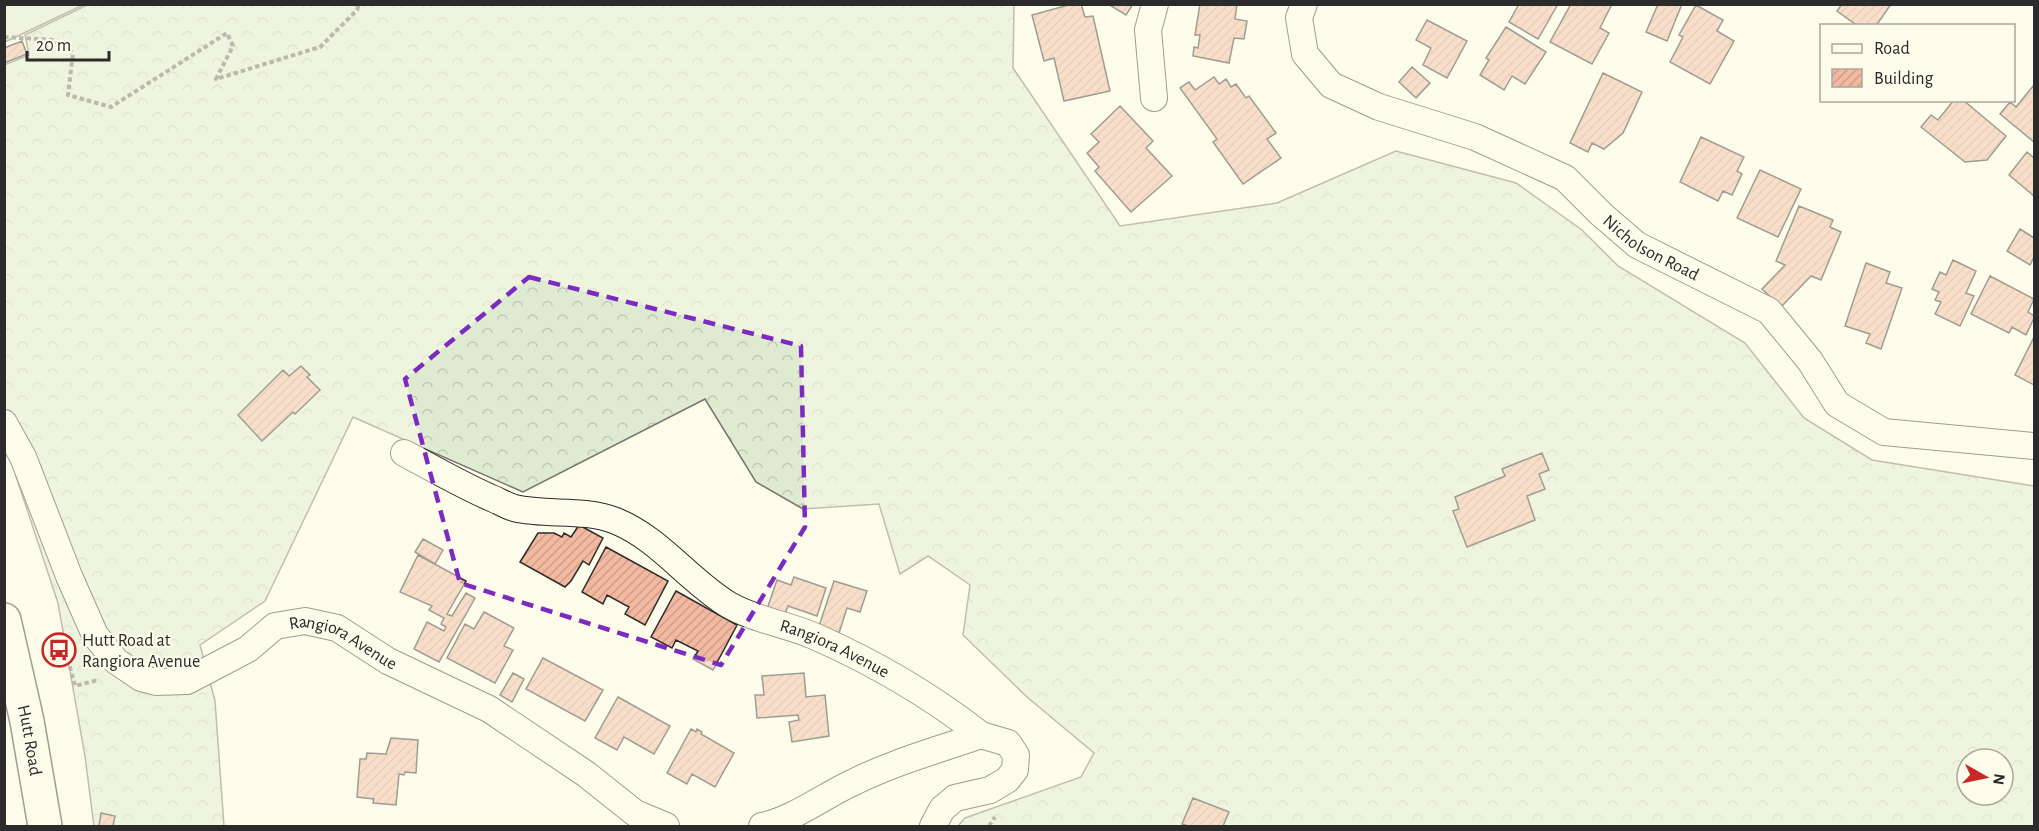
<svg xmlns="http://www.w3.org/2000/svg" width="2039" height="831" font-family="'Alegreya Sans',sans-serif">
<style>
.grass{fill:#deebd1;stroke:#74746e;stroke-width:1.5}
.forest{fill:url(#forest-crowns);stroke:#74746e;stroke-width:1.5;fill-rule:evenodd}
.building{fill:url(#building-hatch);stroke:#2b2b2b;stroke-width:1.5}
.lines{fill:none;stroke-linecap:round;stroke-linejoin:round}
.minor-casing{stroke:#2b2b2b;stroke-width:28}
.primary-casing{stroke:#2b2b2b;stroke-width:36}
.path{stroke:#6a6964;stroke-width:4;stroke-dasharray:4.5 3;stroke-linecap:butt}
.minor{stroke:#fdfbea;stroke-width:26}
.primary{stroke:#fdfbea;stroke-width:33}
.marked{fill:none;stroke:#7b2cbf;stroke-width:4.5;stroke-dasharray:12 8;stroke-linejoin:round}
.labels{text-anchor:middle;stroke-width:4.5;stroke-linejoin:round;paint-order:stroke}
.street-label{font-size:18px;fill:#2b2b2b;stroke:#fdfbea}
.poi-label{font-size:18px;fill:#2b2b2b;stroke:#fdfbea;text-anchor:start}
</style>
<defs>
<pattern id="forest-crowns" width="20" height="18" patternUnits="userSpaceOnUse" patternTransform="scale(1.5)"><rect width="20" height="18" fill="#deebd1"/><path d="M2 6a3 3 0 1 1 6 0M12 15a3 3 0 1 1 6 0" fill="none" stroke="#bfcab4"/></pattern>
<pattern id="building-hatch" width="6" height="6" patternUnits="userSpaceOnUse" patternTransform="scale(1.5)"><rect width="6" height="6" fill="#f2b8a0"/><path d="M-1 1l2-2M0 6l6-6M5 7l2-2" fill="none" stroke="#d09e8a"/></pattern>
</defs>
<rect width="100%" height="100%" fill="#fdfbea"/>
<path class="grass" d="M5,4h78v1l-78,37z"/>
<path class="forest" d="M87,5h927l-1,63 107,158 157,-23 119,-52 120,32 66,47 36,36 127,77 59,75 68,42 162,26v340h-1076l7,-8 116,-41 13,-24 -67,-56 -64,-62 7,-50 -42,-29 -28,18 -21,-70 -76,5 -47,-27 -51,-83 -182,93 -170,-75 -88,184 -65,44 15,56 9,125h-130l-9,-70 -27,-153 -53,-160 -1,-378 25,-10 -4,-20zM1967,759h36v36h-36z"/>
<path class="building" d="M1072,4h9l4,13 8,-1 17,75 -46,10 -10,-43 -10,3 -12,-46z
M1108,4h25l-7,11z
M1200,4h37l-2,15 12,2 -3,18 -10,-1 -5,25 -36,-7 1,-9 4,1 2,-13h-5z
M1519,4h39l-20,35 -29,-17z
M1571,4h41l-12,24 9,5 -17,31 -42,-22z
M1658,4h24l-15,37 -21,-9z
M1842,4h49l-15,22h-18l-21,-15z
M1696,5l27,15 -6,11 17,10 -24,43 -40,-22 13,-25 -4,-2z
M1427,20l40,21 -20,37 -24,-13 8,-17 -15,-8z
M1506,27l40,25 -21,32 -13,-8 -8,14 -24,-15 9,-15 -3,-2z
M22,41l5,13 -23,9v-15z
M1412,67l18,16 -14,15 -17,-16z
M1603,73l39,19 -19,41 -19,16 -12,-6 -4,9 -18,-9z
M1214,77l5,7 7,-5 5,8 5,-3 10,14 3,-2 27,37 -9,6 14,19 -38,26 -30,-42 4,-3 -37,-51 9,-6 6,8z
M2034,85v57l-34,-28 10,-12 6,5z
M1954,100h9l43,36 -19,24 -22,2 -44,-35 10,-12 7,5z
M1120,106l33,35 -7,7 26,28 -41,36 -36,-41 4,-4 -12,-14 12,-11 -8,-8z
M1701,137l43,20 -7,14 5,3 -10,21 -9,-4 -5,10 -38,-19z
M2027,152l7,6v38l-25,-21z
M1760,170l41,19 -23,48 -41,-19z
M1799,206l34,14 -3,7 11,5 -20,48 -10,-4 -30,31 -19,-18 23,-24 -9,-4z
M2020,229l14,9v19l-4,8 -23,-14z
M1953,260l23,11 -10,22 8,3 -14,30 -25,-12 6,-12 -6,-2 4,-8 -7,-3 8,-17 6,3z
M1866,263l24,9 -4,11 16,5 -21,61 -15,-6 4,-9 -25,-8z
M1990,276l44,23 -6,13 6,4v2l-8,17 -14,-8 -3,6 -38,-19z
M2034,337v48l-19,-10z
M301,366l9,9 -3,2 13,13 -25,24 -2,-2 -31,29 -24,-26 45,-45 6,6z
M1542,453l7,17 -10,4 6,15 -18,7 8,24 -68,27 -14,-36 6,-2 -4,-12 50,-21 -3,-7z
M579,525l24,13 -14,27 -6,-4 -12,20 -6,6 -45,-25 18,-29h16l8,4 2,-4 7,4z
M423,539l20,11 -8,14 -20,-12z
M606,547l62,34 -23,44 -20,-11 4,-7 -22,-12 -4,9 -21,-12z
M418,555l48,26 -19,33 5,2 14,-23 9,5 -36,64 -25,-13 13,-27 17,9 2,-4 -5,-3 3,-6 -15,-8 3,-4 -32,-14z
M794,577l32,11 -9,28 -29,-10 -4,11 -18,-5 11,-32 14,5z
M834,581l33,10 -7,21 -13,-4 -8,25 -20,-7z
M676,591l61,34 -24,45 -20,-11 5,-8 -22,-11 -4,8 -21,-11z
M484,612l30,16 -10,18 9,4 -18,33 -48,-25 18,-34 9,5z
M543,658l60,32 -18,31 -59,-32z
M513,673l11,6 -12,23 -12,-7z
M804,673l2,24 19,-2 4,41 -37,6 -3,-20 10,-2 -1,-5 -41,3 -2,-23h9l-2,-19z
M618,697l52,29 -16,28 -30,-17 -7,13 -22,-12z
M691,729l5,3 1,-3 5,3 -1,2 33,19 -19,34 -23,-13 -5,10 -20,-11z
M391,738l27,2 -2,33 -11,-1 -1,3 -5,-1 -3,31 -23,-2 1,-4 -17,-2 3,-38h6l1,-6 19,1z
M1193,798l36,14 -6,14h-35l-6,-2z
M101,813l14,3 -2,10h-14z"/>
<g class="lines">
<defs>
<g id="minor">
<path id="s1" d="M1304,4l-5,14 6,36 26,31 48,22 96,30 90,41 36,36 36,31 132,66 41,50 27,43 47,28 150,14"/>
<path d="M1154,98l-6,-68 7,-26"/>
<path id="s2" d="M4,423l19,34 46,119 26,59 21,26 25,17 15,4 31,-1 61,-32 27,-23 30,-5 32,7 51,33 101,48 97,65 49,39 31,13"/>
<path id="s3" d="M404,453c28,15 56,31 85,44 8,3 16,8 25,11 34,8 69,0 102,13 44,18 73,60 113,84 26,15 57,19 85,31 59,26 116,59 167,99 -43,15 -87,27 -127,47 -31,14 -59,37 -92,44"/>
<path d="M933,826l9,-17 13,-11 35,-8 17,-10 8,-10 1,-15 -8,-12 -27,-8"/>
</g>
<g id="primary">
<path id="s4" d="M4,620l23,101 18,105"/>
</g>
</defs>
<use href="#minor" class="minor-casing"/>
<use href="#primary" class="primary-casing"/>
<path class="path" d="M4,37l50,3 19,13 -5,42 43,12 116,-74 6,13 -17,33 104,-32 37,-37 2,-6
M66,652l9,34 23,-6
M989,826l6,-9"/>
<use href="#minor" class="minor"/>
<use href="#primary" class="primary"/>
</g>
<path d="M0 0H2039V831H0ZM529,277l272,69 4,181 -84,138 -261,-82 -55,-204z" fill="#fdfbea" fill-opacity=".55" fill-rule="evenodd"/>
<path class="marked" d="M529,277l272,69 4,181 -84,138 -261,-82 -55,-204z"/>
<defs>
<symbol id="bus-ring" viewBox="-11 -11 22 22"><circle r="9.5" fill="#fdfbea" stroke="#c62828" stroke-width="1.5"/><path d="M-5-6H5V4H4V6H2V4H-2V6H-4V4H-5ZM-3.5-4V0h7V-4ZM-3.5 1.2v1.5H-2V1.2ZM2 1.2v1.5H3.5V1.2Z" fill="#c62828"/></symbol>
</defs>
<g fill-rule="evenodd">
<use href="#bus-ring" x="40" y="631" width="38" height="38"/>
</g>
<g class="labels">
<g class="street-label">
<text dy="6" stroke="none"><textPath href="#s1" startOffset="456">Nicholson Road</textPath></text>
<text dy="6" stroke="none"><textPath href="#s2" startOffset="519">Rangiora Avenue</textPath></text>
<text dy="6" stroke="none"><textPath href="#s3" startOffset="482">Rangiora Avenue</textPath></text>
<text dy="6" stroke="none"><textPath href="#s4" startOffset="123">Hutt Road</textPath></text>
</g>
<g class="poi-label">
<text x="82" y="646">Hutt Road at<tspan x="82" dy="21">Rangiora Avenue</tspan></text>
</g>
</g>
<rect width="2039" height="831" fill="none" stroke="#2b2b2b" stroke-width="12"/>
<rect x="1820" y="24" width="195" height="78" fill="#fdfbea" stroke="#a9a89e" stroke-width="1.5"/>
<rect x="1832" y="44" width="30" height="9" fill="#fdfbea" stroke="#a9a89e" stroke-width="1.5"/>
<text x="1874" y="54" font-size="18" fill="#2b2b2b">Road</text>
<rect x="1832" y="69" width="30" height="18" fill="url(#building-hatch)" stroke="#a9a89e" stroke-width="1.5"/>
<text x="1874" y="84" font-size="18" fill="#2b2b2b">Building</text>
<g transform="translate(1985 777) rotate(99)"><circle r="28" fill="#fdfbea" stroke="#a9a89e" stroke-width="1.5"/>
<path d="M0-4.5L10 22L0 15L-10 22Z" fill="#c62828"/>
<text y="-9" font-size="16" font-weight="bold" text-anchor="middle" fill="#2b2b2b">N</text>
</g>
<path d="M27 51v9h82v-9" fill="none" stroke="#2b2b2b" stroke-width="3"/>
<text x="36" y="51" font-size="18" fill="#2b2b2b" stroke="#fdfbea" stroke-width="4.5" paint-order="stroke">20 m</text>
</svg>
